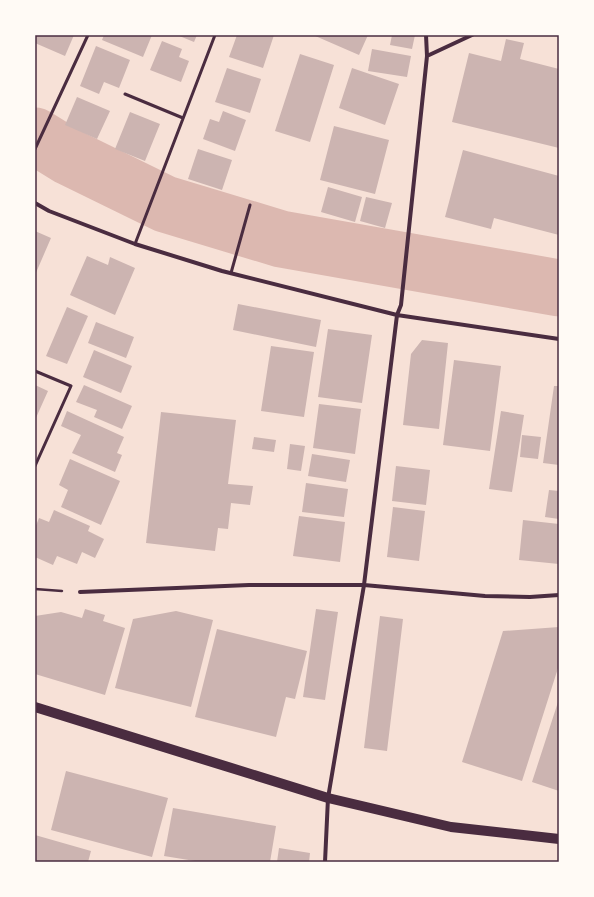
<svg xmlns="http://www.w3.org/2000/svg" width="594" height="897" font-family="'Fira Sans',sans-serif">
<style>
.lines{fill:none;stroke-linecap:round;stroke-linejoin:round}
.river{stroke:#dcb8b0;stroke-width:57}
.building{fill:#ccb4b1}
.path{stroke:#4a2c40;stroke-width:2.5}
.service{stroke:#4a2c40;stroke-width:3}
.minor{stroke:#4a2c40;stroke-width:4}
.primary{stroke:#4a2c40;stroke-width:10}
.neatline{fill:none;stroke:#4a2c40;stroke-width:1.5}
</style>
<rect width="100%" height="100%" fill="#f7e1d7"/>
<g class="lines">
<path class="river" d="M35,136l34,21 96,47 116,35 278,49"/>
</g>
<path class="building" d="M35,35h39l-9,21 -30,-13z
M104,35h48l-9,22 -41,-17z
M177,35h20l-3,7z
M237,35l12,1v-1h25l-11,33 -34,-11z
M313,35h55l-9,20z
M392,35h23l-3,14 -22,-4z
M506,39l18,4 -4,16 39,10v79l-107,-26 17,-69 32,8z
M162,41l20,8 -3,8 10,4 -8,21 -31,-12z
M96,46l34,14 -11,28 -15,-6 -5,12 -19,-8z
M372,49l39,7 -4,21 -39,-6z
M300,54l34,11 -24,77 -35,-11z
M227,68l34,11 -11,34 -35,-11z
M352,68l47,16 -14,41 -46,-17z
M77,97l33,14 -13,28 -32,-14z
M223,111l23,9 -11,31 -32,-12 7,-20 9,3z
M130,112l30,12 -15,37 -30,-12z
M334,126l55,14 -14,54 -55,-14z
M198,149l34,11 -10,30 -34,-11z
M463,150l96,26v59l-65,-17 -3,11 -46,-12z
M328,187l34,10 -7,25 -34,-10z
M366,197l26,6 -7,25 -25,-7z
M35,231l16,7 -16,37z
M87,256l21,9 2,-8 25,11 -20,47 -45,-20z
M238,304l83,16 -5,27 -83,-17z
M67,307l21,9 -21,48 -21,-8z
M96,322l38,15 -8,21 -38,-15z
M328,329l44,6 -10,68 -44,-6z
M422,340l26,3 -9,86 -36,-4 8,-71z
M271,346l43,6 -10,65 -43,-6z
M94,350l38,16 -11,27 -38,-16z
M454,360l47,6 -11,85 -47,-6z
M35,385l13,6 -13,29z
M84,385l48,21 -10,23 -28,-12 3,-7 -21,-8z
M554,386h5v79l-16,-2z
M319,404l42,5 -6,45 -42,-6z
M67,411l57,26 -7,16 5,2 -7,17 -43,-19 9,-18 -20,-9z
M501,411l23,4 -12,77 -23,-3z
M161,412l75,8 -8,64 25,2 -3,19 -19,-2 -3,26 -10,-1 -3,23 -69,-8z
M522,435l19,2 -3,22 -18,-2z
M254,437l22,3 -2,12 -22,-3z
M290,444l15,2 -4,25 -14,-2z
M312,454l38,6 -4,22 -38,-6z
M70,459l50,22 -19,44 -40,-18 7,-17 -9,-5z
M396,466l34,4 -4,35 -34,-4z
M306,483l42,6 -4,28 -42,-5z
M549,490l10,1v28l-14,-2z
M393,507l32,4 -6,50 -32,-4z
M54,510l36,16 -2,5 16,8 -9,19 -13,-6 -5,12 -20,-8 -4,9 -18,-8v-29l4,-10 10,4z
M299,516l46,6 -5,40 -47,-6z
M523,520l36,4v40l-40,-4z
M85,609l20,6 -2,6 22,7 -20,67 -70,-21v-58l26,-4 21,6z
M316,609l22,3 -13,88 -22,-3z
M176,611l37,9 -22,87 -76,-19 18,-69z
M380,616l23,3 -16,132 -23,-3z
M559,627v38l-37,116 -60,-19 41,-131z
M217,629l90,22 -12,48 -9,-2 -10,40 -81,-20z
M559,699v92l-27,-9z
M66,771l102,27 -16,59 -101,-27z
M173,808l103,18 -6,36h-69l-37,-6z
M35,835l56,16 -3,11h-53z
M279,848l31,5 -1,9h-32z"/>
<g class="lines">
<path class="path" d="M35,589l27,2"/>
<path class="service" d="M125,94l58,24
M35,149l53,-114
M135,244l80,-209
M231,273l19,-68
M35,371l36,15 -36,80"/>
<path class="minor" d="M427,56l45,-21
M35,203l14,8 86,33 87,27 175,44 162,24
M80,592l169,-7h115l121,11 45,1 29,-2
M325,862l3,-64 36,-213 33,-270 4,-10 26,-249 -1,-21"/>
<path class="primary" d="M35,707l293,91 123,29 108,12"/>
</g>
<rect width="594" height="897" fill="none" stroke="#fffaf5" stroke-width="72"/>
<rect x="36" y="36" width="522" height="825" class="neatline"/>
</svg>
